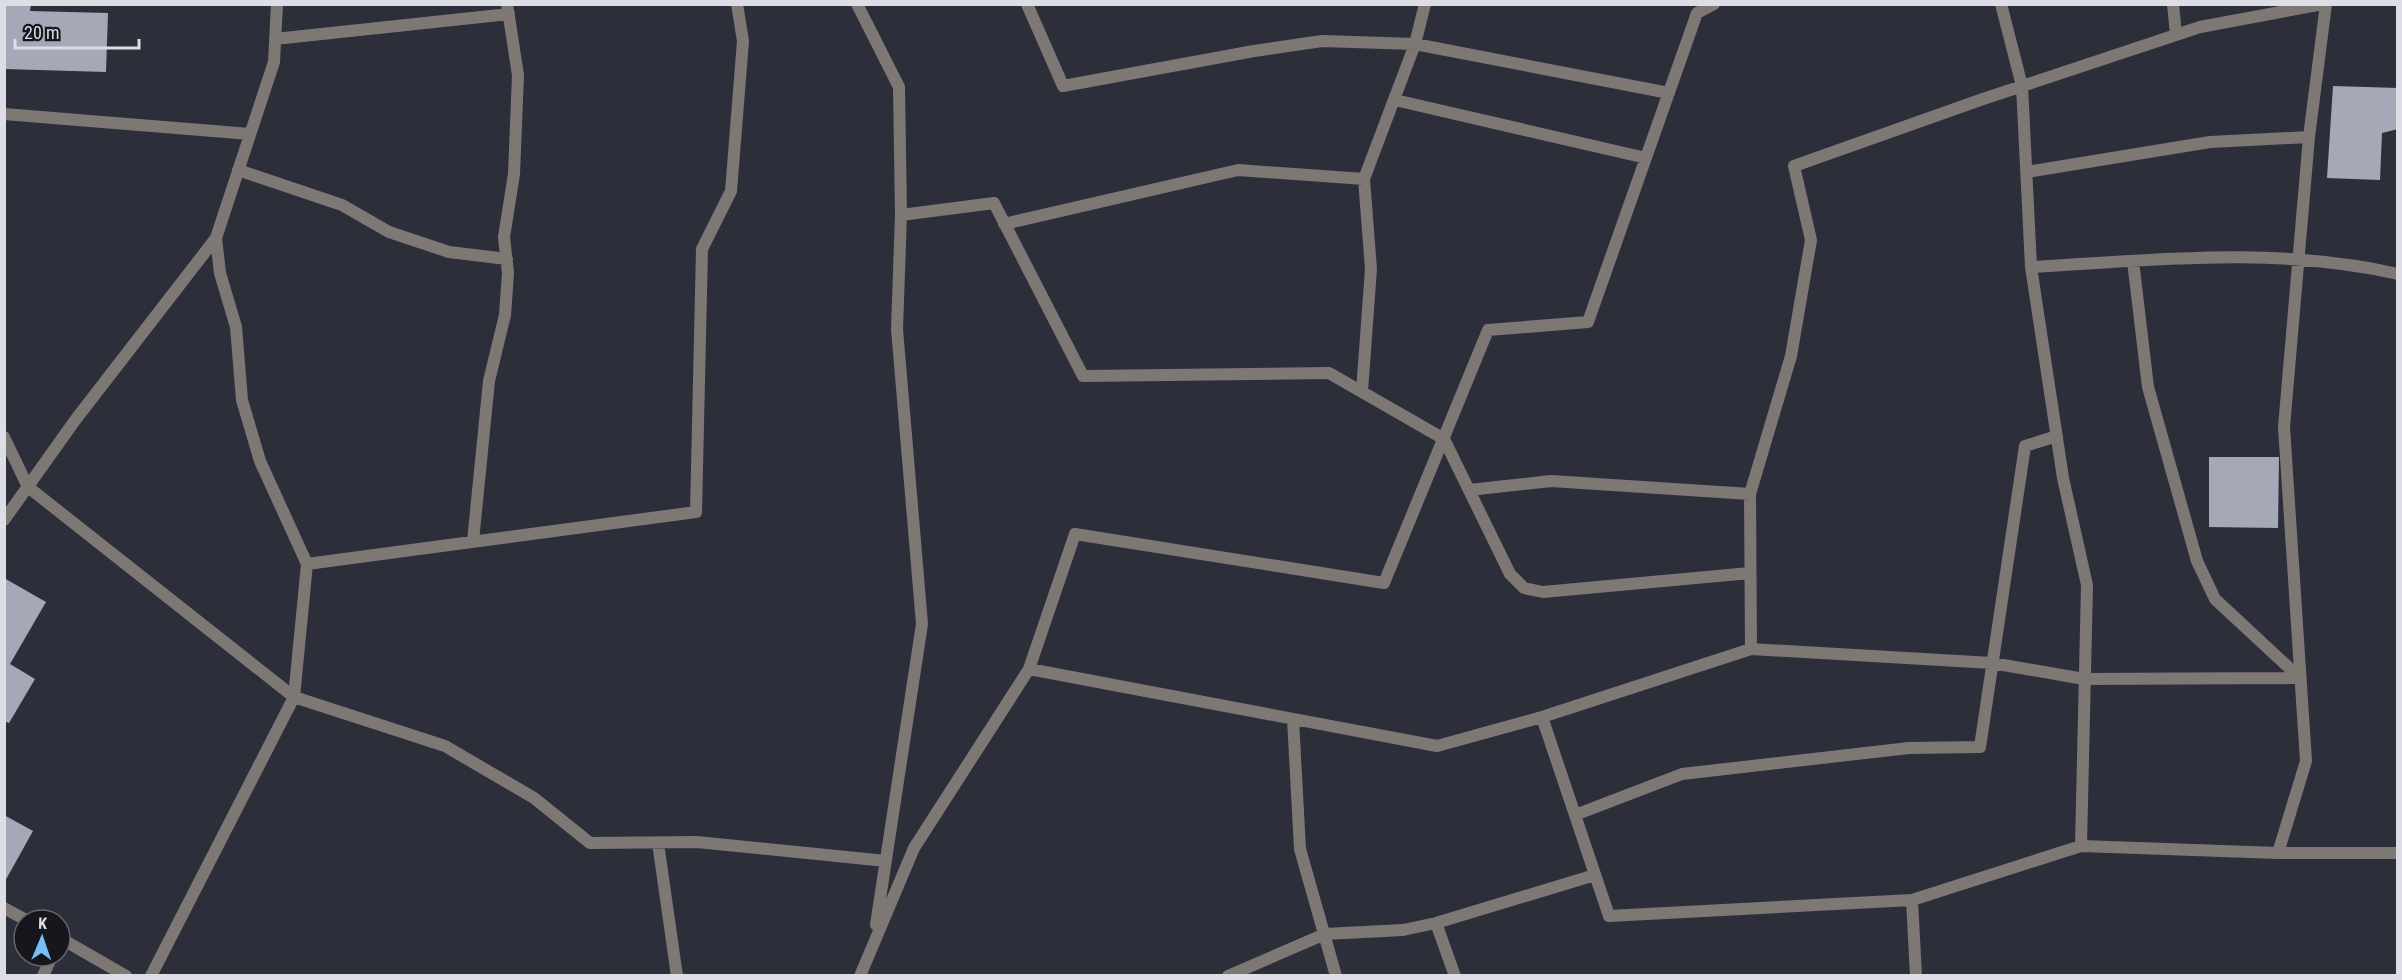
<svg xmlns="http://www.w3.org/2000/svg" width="2402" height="980" font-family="'Roboto Condensed',sans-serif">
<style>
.building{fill:#a5a8b7}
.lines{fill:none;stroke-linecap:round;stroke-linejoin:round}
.street{stroke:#7e7874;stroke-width:12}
</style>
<rect width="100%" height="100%" fill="#2c2f3a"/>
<path class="building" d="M4,4h27l-1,7 78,2 -2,59 -102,-3z
M2333,86l65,2v41l-16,4 -2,47 -53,-2z
M2209,457h70l-1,71 -69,-1z
M4,578l42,24 -36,62 25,15 -26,44 -5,-2z
M4,815l29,16 -29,52z"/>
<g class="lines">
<path class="street" d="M857,4l42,83 2,128 -4,114 25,295 -46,301
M1027,4l36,82 191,-35 68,-10 93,3 254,49
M2001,4l21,82 9,181 32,211 24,107 -6,261
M2173,4l3,31
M275,39l234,-25
M1395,100l251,58
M4,114l246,20
M238,170l104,35 47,27 60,20 58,7
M2027,172l183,-30 99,-5
M901,215l93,-12 89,173 246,-3 115,66 66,135 14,14 19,4 207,-19
M1004,224l234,-54 126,9
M2133,261l15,126 49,174 18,38 85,79
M2031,267c123,-7 245,-21 367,7
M1362,391l9,-122 -7,-90 51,-135 10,-40
M4,437l24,50 266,210 151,49 89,52 56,45 107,-1 189,19
M1469,490l82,-9 199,13
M4,520l72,-101 140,-181 58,-176 3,-58
M473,541l16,-160 16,-66 3,-42 -4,-36 10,-63 4,-99 -11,-71
M307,564l389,-52 6,-263 29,-58 12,-150 -6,-37
M1751,649l-1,-155 41,-138 20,-116 -17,-74 189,-67 217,-72 123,-23
M1029,669l408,77 105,-29 209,-68 241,14 92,16 216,-1
M1542,717l67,199 303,-16 169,-54 197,7h120
M1293,719l7,130 36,127
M1575,815l107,-41 227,-26 71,-1 45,-301 32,-10
M658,843l19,133
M2278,853l28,-92 -22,-334 25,-290 17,-133
M1912,900l4,76
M4,908l22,12
M1436,923l19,53
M60,938l66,38
M43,976l9,-20
M151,976l143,-279 13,-133 -47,-103 -18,-61 -6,-73 -16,-54 -4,-35
M860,976l54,-128 115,-179 46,-135 309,49 104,-253 100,-8 109,-309 17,-9
M1228,976l97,-42 78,-4 33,-7 159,-48"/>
</g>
<rect width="2402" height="980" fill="none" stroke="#dcdde5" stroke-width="12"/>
<g transform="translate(42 938) rotate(2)"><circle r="28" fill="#16171d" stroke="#65666d" stroke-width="1.5"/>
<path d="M0-4.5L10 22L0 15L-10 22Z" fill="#77c0f7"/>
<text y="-9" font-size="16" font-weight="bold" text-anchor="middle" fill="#dcdde5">K</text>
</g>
<path d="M15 39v9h124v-9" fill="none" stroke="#dcdde5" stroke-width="3"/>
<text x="24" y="39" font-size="18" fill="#dcdde5" stroke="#16171d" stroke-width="4.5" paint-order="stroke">20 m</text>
</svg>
